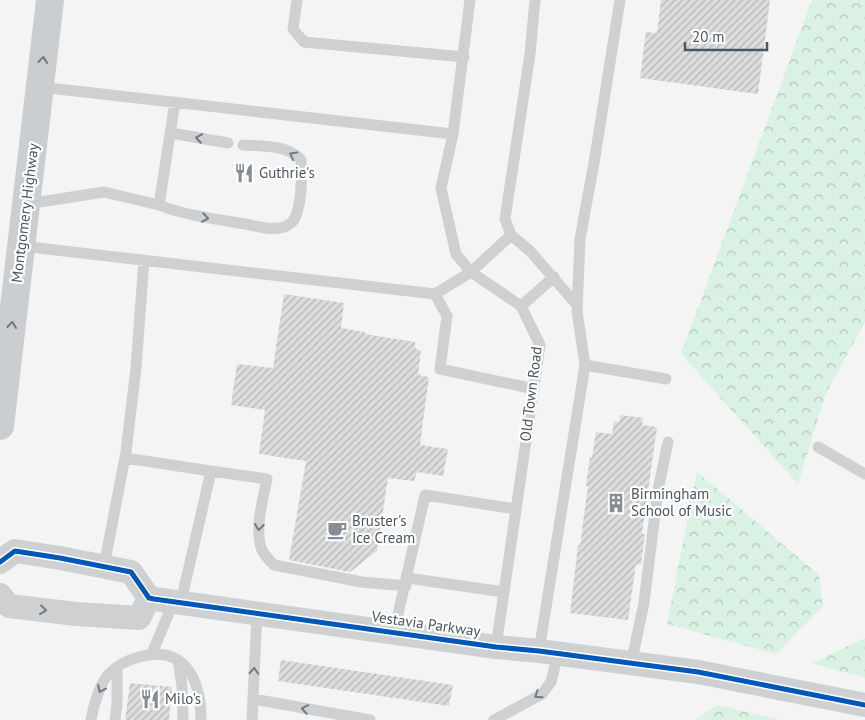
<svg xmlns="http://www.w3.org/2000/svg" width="865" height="720" font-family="'PT Sans',sans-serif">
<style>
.forest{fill:url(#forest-crowns)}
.building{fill:url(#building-hatch)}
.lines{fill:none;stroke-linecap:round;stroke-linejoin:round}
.service{stroke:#ced0d2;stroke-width:11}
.minor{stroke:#ced0d2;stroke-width:24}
.primary{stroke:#caced1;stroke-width:28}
.cycleway-casing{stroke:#fff;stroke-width:8}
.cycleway{stroke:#0057b8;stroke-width:5}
.oneway{stroke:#707a83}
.oneway2{stroke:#727b83}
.labels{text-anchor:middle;stroke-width:4.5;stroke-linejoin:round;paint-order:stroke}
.poi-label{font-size:15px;fill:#4a5661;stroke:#fff;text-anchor:start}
.street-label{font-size:15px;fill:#4a5661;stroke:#fff}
</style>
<defs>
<pattern id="forest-crowns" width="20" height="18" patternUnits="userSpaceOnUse" patternTransform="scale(1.25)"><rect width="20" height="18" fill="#d9f2e3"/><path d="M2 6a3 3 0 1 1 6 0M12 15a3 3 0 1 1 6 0" fill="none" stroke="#b2c7bb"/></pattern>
<pattern id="building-hatch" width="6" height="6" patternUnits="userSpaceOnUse" patternTransform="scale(1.25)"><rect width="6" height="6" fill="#ddddde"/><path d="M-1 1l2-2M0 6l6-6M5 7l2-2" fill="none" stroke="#b5b6b7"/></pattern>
</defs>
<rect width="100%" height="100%" fill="#f4f4f4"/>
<path class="forest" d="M812,0h53v322l-39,71 -28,91 -117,-130z
M697,472l122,103 4,31 -47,48 -109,-30z
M865,638v40l-53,-15z
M717,705l64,15h-86z"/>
<path class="building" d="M661,0h109l-12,94 -118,-16 6,-46 11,1z
M284,294l60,9 -3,25 24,4v2l50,8v6l6,3 -3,24 11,2 -9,68 28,4 -5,27 -26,-4 -3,9 -26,-3 -11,73 -27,21 -61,-12 17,-99 -47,-7 6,-44 -34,-5 6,-41 36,4z
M620,415l23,3 -1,7 15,2 -15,107h3l-4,31 -5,-1 -8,56 -58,-7 8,-68h2l8,-59h-2l4,-29 2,1 4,-26 16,2 2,-13 5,1z
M281,660l172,25 -4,21 -171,-25z
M130,683l42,4 -3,33h-44z"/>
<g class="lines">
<path class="service" d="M297,0l-4,29 11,13 160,15
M470,0l-17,134 -12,54 15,66 15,18 50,34 19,39 -44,302
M535,0l-5,54 -25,165 6,16 19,16 47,54
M40,87l413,47
M171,133l57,10
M27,204l77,-12 55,13 16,-103
M159,205c28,11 56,14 86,19 11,2 27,7 39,3 2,-1 8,-4 9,-6 9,-12 9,-47 8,-61 -13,-15 -39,-14 -58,-15
M21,246l414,48 36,-22 40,-37
M435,294l12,22 -7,53 94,20
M521,306l33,-29
M585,365l-8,-54 3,-72 14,-76 26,-163
M818,447l47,27
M125,458l86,13 -30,131
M211,471l56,8c-4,19 -13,52 -5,71 3,6 7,10 12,15l88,17 44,4
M104,566l22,-114 10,-84 8,-108
M407,578l97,14
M394,632l31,-137 91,14
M539,651l46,-286 81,14
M152,653l22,-52
M178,660l4,26 1,34
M631,664l13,-61 14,-113 10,-48
M253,699l117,21
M91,720c2,-12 9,-38 18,-46 8,-9 19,-14 30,-17 46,-13 62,23 62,63
M115,720l2,-16v-36
M252,720l5,-107
M494,720l48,-26 9,-12 7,-29"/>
<path class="minor" d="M0,562l15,-11 45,7 71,14 18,26 5,1 342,48 43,4 159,21 167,33
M0,595l9,11 67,8 63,4 10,-20"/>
<path class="primary" d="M0,426l50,-426"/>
<defs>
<path id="cycleway" d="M0,562l15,-11 45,7 71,14 18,26 5,1 342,48 43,4 159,21 167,33"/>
</defs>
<use href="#cycleway" class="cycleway-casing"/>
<use href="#cycleway" class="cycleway"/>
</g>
<defs><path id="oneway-chevron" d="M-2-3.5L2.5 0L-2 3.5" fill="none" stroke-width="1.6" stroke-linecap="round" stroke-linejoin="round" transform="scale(1.25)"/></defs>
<g class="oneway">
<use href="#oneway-chevron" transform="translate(43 60) rotate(-84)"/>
<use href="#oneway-chevron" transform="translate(12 325) rotate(-83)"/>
</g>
<g class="oneway2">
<use href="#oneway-chevron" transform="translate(199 138) rotate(-171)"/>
<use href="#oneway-chevron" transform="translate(293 155) rotate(-150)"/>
<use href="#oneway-chevron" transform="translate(205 218) rotate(10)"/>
<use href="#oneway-chevron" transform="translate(259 527) rotate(96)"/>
<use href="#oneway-chevron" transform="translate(43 610) rotate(7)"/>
<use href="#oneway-chevron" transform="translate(254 671) rotate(-87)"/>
<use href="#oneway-chevron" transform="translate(101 689) rotate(115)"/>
<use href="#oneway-chevron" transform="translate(538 695) rotate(145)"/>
<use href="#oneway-chevron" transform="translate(305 709) rotate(-170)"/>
</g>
<defs>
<symbol id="restaurant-bare" viewBox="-9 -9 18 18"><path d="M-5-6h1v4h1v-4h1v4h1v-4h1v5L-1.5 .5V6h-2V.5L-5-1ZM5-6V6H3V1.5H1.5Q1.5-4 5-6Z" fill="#868d94" stroke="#fff" stroke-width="2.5" paint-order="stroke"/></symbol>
<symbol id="building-bare" viewBox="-9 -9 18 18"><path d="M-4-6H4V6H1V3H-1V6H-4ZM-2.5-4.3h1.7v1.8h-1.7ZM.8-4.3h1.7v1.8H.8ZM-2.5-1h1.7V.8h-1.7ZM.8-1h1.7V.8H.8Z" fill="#868d94" stroke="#fff" stroke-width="2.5" paint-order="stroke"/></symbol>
<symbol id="cafe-bare" viewBox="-9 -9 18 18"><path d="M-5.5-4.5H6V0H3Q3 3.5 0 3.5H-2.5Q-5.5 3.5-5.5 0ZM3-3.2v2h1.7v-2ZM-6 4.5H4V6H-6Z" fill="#868d94" stroke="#fff" stroke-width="2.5" paint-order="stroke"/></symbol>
</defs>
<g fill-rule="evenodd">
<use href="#restaurant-bare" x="230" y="159" width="28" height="28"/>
<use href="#building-bare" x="602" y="489" width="28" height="28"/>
<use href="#cafe-bare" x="323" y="516" width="28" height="28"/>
<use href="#restaurant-bare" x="136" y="685" width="28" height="28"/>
</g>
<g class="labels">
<g class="poi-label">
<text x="259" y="178">Guthrie's</text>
<text x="631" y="499">Birmingham<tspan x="631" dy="17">School of Music</tspan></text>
<text x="352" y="526">Bruster's<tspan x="352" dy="17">Ice Cream</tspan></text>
<text x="165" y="704">Milo's</text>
</g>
<g class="street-label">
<text transform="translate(25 213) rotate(-83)" y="5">Montgomery Highway</text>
<text transform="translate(531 394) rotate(-83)" y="5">Old Town Road</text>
<text transform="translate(426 624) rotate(8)" y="5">Vestavia Parkway</text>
</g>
</g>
<path d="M685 42v8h82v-8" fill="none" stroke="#4a5661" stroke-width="2.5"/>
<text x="692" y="42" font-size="15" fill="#4a5661" stroke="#ffffff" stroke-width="4" paint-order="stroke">20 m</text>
</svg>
